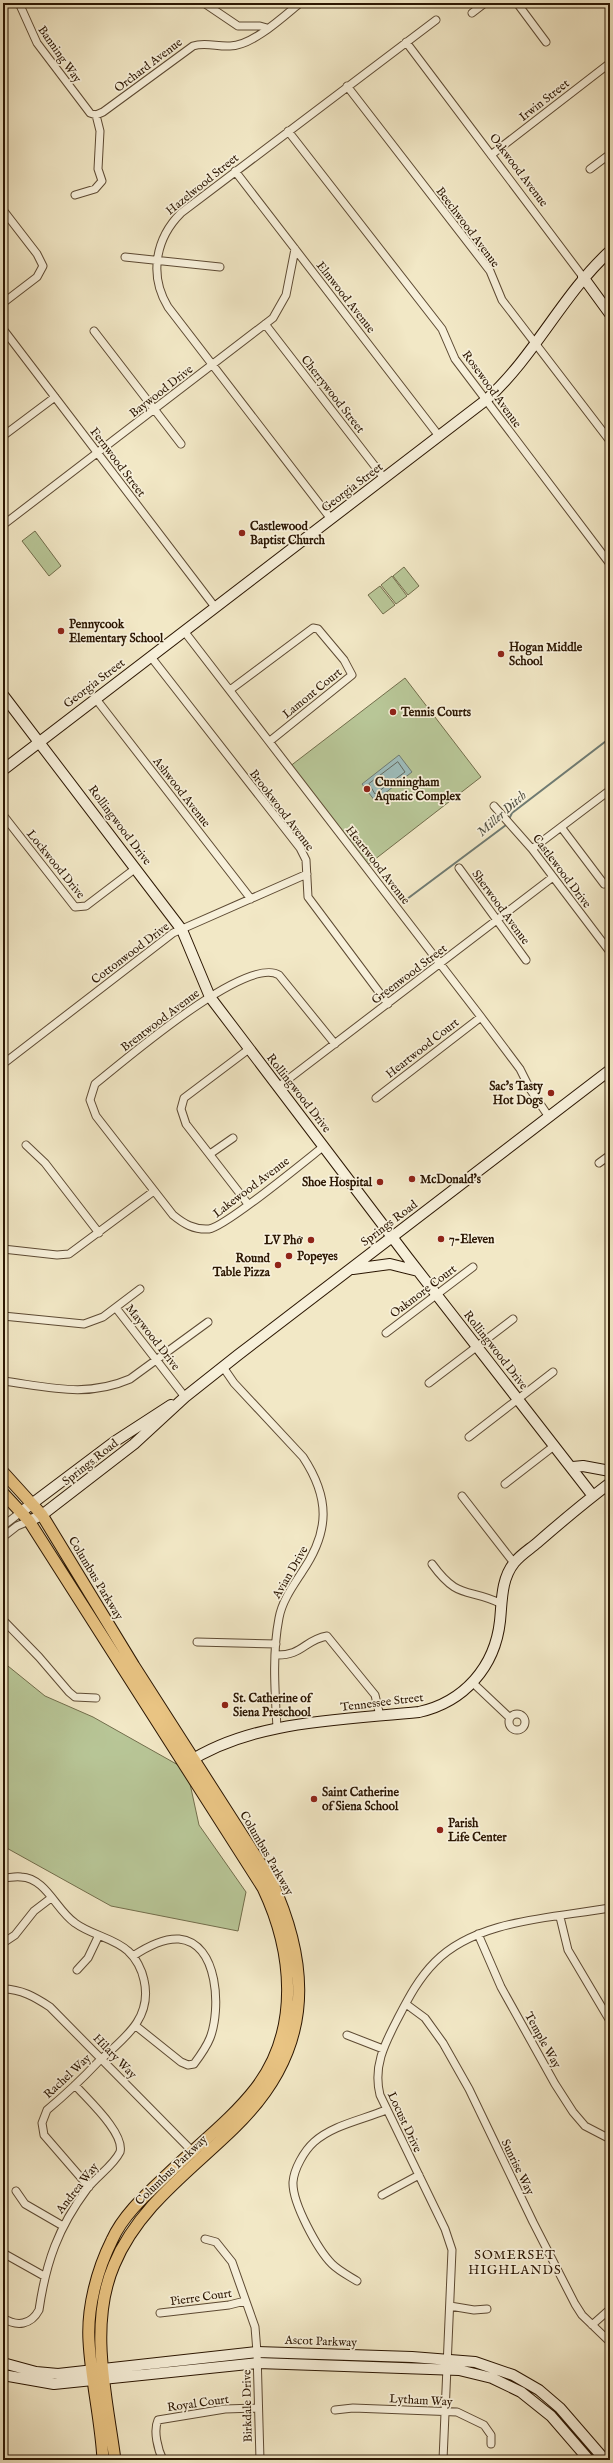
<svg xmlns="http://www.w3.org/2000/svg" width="613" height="2463" font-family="'IM FELL English',serif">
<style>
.green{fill:#b8c697;stroke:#726e4c}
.water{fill:#9ebebd;stroke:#707b72}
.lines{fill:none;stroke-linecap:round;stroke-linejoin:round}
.shore{stroke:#646a60;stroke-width:1}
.stream{stroke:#707b72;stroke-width:2}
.street-casing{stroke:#5d4a33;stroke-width:9}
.secondary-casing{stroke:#2b1602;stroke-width:12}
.primary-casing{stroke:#2b1602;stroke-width:13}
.street{stroke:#f7f0da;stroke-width:7}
.secondary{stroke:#f7f0da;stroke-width:10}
.primary{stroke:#e9c483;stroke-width:11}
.poi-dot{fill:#8f2418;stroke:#f7f0da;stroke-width:1.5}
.labels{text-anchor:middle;stroke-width:3.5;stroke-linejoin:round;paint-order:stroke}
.street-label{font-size:12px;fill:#2b1602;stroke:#f7f0da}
.poi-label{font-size:12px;font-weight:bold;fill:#2b1602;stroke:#f7f0da;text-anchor:start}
.water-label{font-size:13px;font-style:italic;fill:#535143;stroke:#f7f0da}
.neighbourhood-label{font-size:13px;letter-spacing:1px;fill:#2b1602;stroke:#f7f0da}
</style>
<rect width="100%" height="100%" fill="#f2e8c6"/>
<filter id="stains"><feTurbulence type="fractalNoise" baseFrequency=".005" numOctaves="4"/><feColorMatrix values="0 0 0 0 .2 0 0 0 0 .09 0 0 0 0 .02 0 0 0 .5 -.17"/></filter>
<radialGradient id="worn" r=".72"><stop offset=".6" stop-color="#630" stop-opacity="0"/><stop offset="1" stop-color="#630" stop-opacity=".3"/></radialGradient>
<path class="green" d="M35,531l26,35 -12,10 -27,-35z
M404,567l15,19 -11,9 -15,-19z
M392,576l15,20 -11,8 -15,-19z
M380,586l15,19 -12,9 -15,-19z
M405,678l76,99 -116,90 -76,-100z
M3,1662l42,34 48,21 94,53 12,55 47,67 -8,39 -127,-25 -108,-60z"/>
<path class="water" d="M399,755l13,17 -37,29 -13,-17z"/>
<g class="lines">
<path class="shore" d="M398,762l7,10 -30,22 -6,-10z"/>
<path class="stream" d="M403,902l103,-77 6,-12 98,-75"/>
<defs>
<path id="street" d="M19,3l18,40 53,70 6,2 7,-3 90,-66c12,-4 25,1 37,0 22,0 53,-29 70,-43
M204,3l34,23h22l7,2
M517,3l29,39
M472,13l13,-10
M406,42l177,235
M347,86l143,185 12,29 108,141
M288,131l154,198 13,30 155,205
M491,155l119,-92
M590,169l20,-15
M235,171l204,265
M75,195l20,-6 7,-8 -4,-12 2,-38 -4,-16
M3,210l34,44 6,12 -6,11 -34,26
M125,257l95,10
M265,324l119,154
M3,329l212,278
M94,331l87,113
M3,436l52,-39
M331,519l-163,-212c-19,-31 -13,-68 13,-94l255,-193
M3,525l270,-207 13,-23 9,-46
M184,631l297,386 39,52 10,20 19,28
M151,657l149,191 6,12 2,37 80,107
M230,690l83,-62 5,1 26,31 8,15 -82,66
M96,699l155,200
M494,806l38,43 78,103
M3,815l72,92 11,-1 50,-38
M561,827l43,57
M532,849l78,-59
M459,868l67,92
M3,1064l170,-131 134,-59
M278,1087l275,-210
M376,1098l105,-81
M26,1145l19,18 54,70
M324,1146c-19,15 -99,81 -115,83 -15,1 -25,-5 -36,-14l-77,-99 -6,-16 5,-16c29,-23 151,-129 184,-109l56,69
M210,1154l23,-16
M599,1163l11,-8
M248,1204l-62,-80 -5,-15 3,-11 65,-49
M3,1249l54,6 12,-1 85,-63
M116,1308l69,89
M3,1316l81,8 19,-7 37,-28
M386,1333l87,-66
M223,1367l11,16 69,74c27,41 27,74 -1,115 -9,14 -20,29 -23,46 -7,36 -4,74 -2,110
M3,1381c46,6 83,17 127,-2l78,-57
M429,1383l84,-64
M469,1437l84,-65
M505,1484l49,-38
M462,1496l52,67
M3,1526l18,-14
M3,1537l14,-11 12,-5
M432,1564c27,37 35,23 70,40
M3,1620l36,37 30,35 6,5 21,1
M197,1642l79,2
M275,1655c28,1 29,-15 52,-19l48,59 5,21
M473,1683l37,35
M509 1722a8 8 0 1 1 16 0a8 8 0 1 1-16 0Z
M3,1878c6,0 12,-2 18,-1 25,1 35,33 54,46 16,12 39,15 53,28 8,7 14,19 16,29 9,39 -21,59 -46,82 -16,17 -33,33 -51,48l-5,13 2,12 45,52
M560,1917l8,33 42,71
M478,1934l23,53 54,97 18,28 12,14 25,13
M3,1943l12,-8 19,-24 17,-13
M133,1956c12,-8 31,-18 46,-17 40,4 42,71 31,99 -4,10 -10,18 -16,26l-6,1 -7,-3 -45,-36
M77,1970l11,-12 10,-21
M3,1989c18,0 32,8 47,18l144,146
M406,2004l19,14 18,25 26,46 64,133 42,82 7,11 28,27
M347,2035l36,14
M16,2191l9,13 38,22
M382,2195l37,-20
M205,2239l11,3 16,20 23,65 2,25 3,108
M3,2253l41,23
M357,2281c-8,-5 -18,-10 -25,-17 -14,-14 -40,-61 -39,-82 1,-13 11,-31 21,-40 19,-17 48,-22 72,-32
M450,2306l24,4 13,-1
M160,2313l69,-8 16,-4
M3,2318c14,9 28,7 36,-8 7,-48 19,-82 48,-121 10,-13 26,-23 33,-37 5,-19 -33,-53 -45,-67
M592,2325l18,-16
M335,2410l18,-2 104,4 27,13 7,10v9
M163,2460c-5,-10 -10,-29 -5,-40l67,-11 33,-1
M443,2460l9,-210 -7,-21 -65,-134c-7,-28 4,-50 17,-75 11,-21 21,-41 38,-58 42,-43 119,-44 175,-54"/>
<path id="secondary" d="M583,277l27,37
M3,695l179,235 28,67 198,261 185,238
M3,770l483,-370c49,-44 76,-105 124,-149
M353,1269l37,-5 28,7
M573,1467l10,-1 27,5
M21,1512l93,-70 57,-37
M29,1521l13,-6 92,-71 51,-47 53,-42 372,-285
M187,1763c65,-43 156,-43 232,-51 45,-10 76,-45 81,-91 2,-19 1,-42 14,-58 6,-8 16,-14 23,-20 24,-21 48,-41 73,-60
M3,2363l33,9 22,2 199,-22 155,5 63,5 38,13 26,15 21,18 45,52
M3,2375l51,9 204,-21 201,7 33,8 29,14 30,24 38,44"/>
<path id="primary" d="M3,1472l39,43 92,151 137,214c43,93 40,174 -37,248 -44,43 -96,79 -120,137 -26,60 -7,133 1,195
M3,1493l26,28 234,367c30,63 38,141 -7,200 -24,31 -57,56 -86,84 -21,20 -46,41 -58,68 -15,30 -25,68 -23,101 2,40 12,79 14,119"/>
</defs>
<use href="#street" class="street-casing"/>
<use href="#secondary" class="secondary-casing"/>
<use href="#primary" class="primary-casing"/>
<use href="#street" class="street"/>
<use href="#secondary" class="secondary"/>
<use href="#primary" class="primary"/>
</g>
<g class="poi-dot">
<circle cx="242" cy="533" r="4"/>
<circle cx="61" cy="631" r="4"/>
<circle cx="501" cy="654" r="4"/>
<circle cx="393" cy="712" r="4"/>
<circle cx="367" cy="789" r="4"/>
<circle cx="551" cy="1093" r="4"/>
<circle cx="412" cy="1179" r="4"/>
<circle cx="380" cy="1182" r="4"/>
<circle cx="441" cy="1239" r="4"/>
<circle cx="311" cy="1240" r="4"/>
<circle cx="289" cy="1256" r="4"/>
<circle cx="278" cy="1265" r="4"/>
<circle cx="225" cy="1705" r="4"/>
<circle cx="314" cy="1799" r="4"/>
<circle cx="440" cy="1830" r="4"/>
</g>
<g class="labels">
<g class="street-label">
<text transform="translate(60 54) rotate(55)" y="4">Banning Way</text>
<text transform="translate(148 65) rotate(-37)" y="4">Orchard Avenue</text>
<text transform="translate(544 100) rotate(-38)" y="4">Irwin Street</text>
<text transform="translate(519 170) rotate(53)" y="4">Oakwood Avenue</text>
<text transform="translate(202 184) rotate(-39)" y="4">Hazelwood Street</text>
<text transform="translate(468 227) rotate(53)" y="4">Beechwood Avenue</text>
<text transform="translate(346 297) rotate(52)" y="4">Elmwood Avenue</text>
<text transform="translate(492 389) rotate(54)" y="4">Rosewood Avenue</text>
<text transform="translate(161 391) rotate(-38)" y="4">Baywood Drive</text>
<text transform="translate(333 394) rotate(52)" y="4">Cherrywood Street</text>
<text transform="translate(118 462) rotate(53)" y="4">Fernwood Street</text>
<text transform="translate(352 487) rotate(-37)" y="4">Georgia Street</text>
<text transform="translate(94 683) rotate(-37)" y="4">Georgia Street</text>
<text transform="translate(312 693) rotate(-39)" y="4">Lamont Court</text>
<text transform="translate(182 792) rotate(52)" y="4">Ashwood Avenue</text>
<text transform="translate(282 810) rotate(53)" y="4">Brookwood Avenue</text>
<text transform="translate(120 825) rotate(53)" y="4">Rollingwood Drive</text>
<text transform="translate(56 864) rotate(51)" y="4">Lockwood Drive</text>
<text transform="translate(378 865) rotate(52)" y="4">Heartwood Avenue</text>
<text transform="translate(562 871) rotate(53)" y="4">Castlewood Drive</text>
<text transform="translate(501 907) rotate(54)" y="4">Sherwood Avenue</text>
<text transform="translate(130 953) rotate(-37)" y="4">Cottonwood Drive</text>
<text transform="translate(409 974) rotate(-37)" y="4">Greenwood Street</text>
<text transform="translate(160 1020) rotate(-37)" y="4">Brentwood Avenue</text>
<text transform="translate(422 1048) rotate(-38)" y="4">Heartwood Court</text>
<text transform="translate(299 1093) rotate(52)" y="4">Rollingwood Drive</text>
<text transform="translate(251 1187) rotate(-37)" y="4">Lakewood Avenue</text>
<text transform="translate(389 1223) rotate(-37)" y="4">Springs Road</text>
<text transform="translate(423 1291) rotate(-37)" y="4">Oakmore Court</text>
<text transform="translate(153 1337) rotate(52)" y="4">Maywood Drive</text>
<text transform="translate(496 1350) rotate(52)" y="4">Rollingwood Drive</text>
<text transform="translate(90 1462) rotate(-38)" y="4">Springs Road</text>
<text transform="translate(290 1572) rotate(-60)" y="4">Avian Drive</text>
<text transform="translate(96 1578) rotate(59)" y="4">Columbus Parkway</text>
<text transform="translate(382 1702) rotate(-7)" y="4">Tennessee Street</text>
<text transform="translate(267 1853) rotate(60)" y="4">Columbus Parkway</text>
<text transform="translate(543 2040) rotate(61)" y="4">Temple Way</text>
<text transform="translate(115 2056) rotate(46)" y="4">Hilary Way</text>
<text transform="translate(67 2076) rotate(-43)" y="4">Rachel Way</text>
<text transform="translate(405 2122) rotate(65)" y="4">Locust Drive</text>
<text transform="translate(518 2167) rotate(64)" y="4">Sunrise Way</text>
<text transform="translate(171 2170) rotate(-44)" y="4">Columbus Parkway</text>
<text transform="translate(77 2188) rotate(-52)" y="4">Andrea Way</text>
<text transform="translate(201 2297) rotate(-8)" y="4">Pierre Court</text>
<text transform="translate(321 2341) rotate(2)" y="4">Ascot Parkway</text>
<text transform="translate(421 2400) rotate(3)" y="4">Lytham Way</text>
<text transform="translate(198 2403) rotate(-8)" y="4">Royal Court</text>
<text transform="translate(247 2406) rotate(-91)" y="4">Birkdale Drive</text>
</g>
<g class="poi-label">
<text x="250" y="530">Castlewood<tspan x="250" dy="14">Baptist Church</tspan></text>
<text x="69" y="628">Pennycook<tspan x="69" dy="14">Elementary School</tspan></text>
<text x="509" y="651">Hogan Middle<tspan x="509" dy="14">School</tspan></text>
<text x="401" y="716">Tennis Courts</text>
<text x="375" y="786">Cunningham<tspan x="375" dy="14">Aquatic Complex</tspan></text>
<text x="543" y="1090" text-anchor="end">Sac's Tasty<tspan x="543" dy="14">Hot Dogs</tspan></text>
<text x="420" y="1183">McDonald's</text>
<text x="372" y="1186" text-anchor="end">Shoe Hospital</text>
<text x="449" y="1243">7-Eleven</text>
<text x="303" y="1244" text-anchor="end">LV Phở</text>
<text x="297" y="1260">Popeyes</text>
<text x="270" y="1262" text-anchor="end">Round<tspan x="270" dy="14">Table Pizza</tspan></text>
<text x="233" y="1702">St. Catherine of<tspan x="233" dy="14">Siena Preschool</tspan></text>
<text x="322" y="1796">Saint Catherine<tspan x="322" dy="14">of Siena School</tspan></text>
<text x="448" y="1827">Parish<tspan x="448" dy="14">Life Center</tspan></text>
</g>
<g class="water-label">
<text transform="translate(501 813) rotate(-42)" y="5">Miller Ditch</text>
</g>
<g class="neighbourhood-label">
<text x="515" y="2259">SOMERSET<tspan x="515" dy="15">HIGHLANDS</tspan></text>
</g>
</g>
<rect width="613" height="2463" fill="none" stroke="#f2e8c6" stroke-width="16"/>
<rect x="4" y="4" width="605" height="2455" fill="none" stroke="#2b1602" stroke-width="2"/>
<rect x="8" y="8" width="597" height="2447" fill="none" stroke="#2b1602"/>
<rect width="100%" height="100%" filter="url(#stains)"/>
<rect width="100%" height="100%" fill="url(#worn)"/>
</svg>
